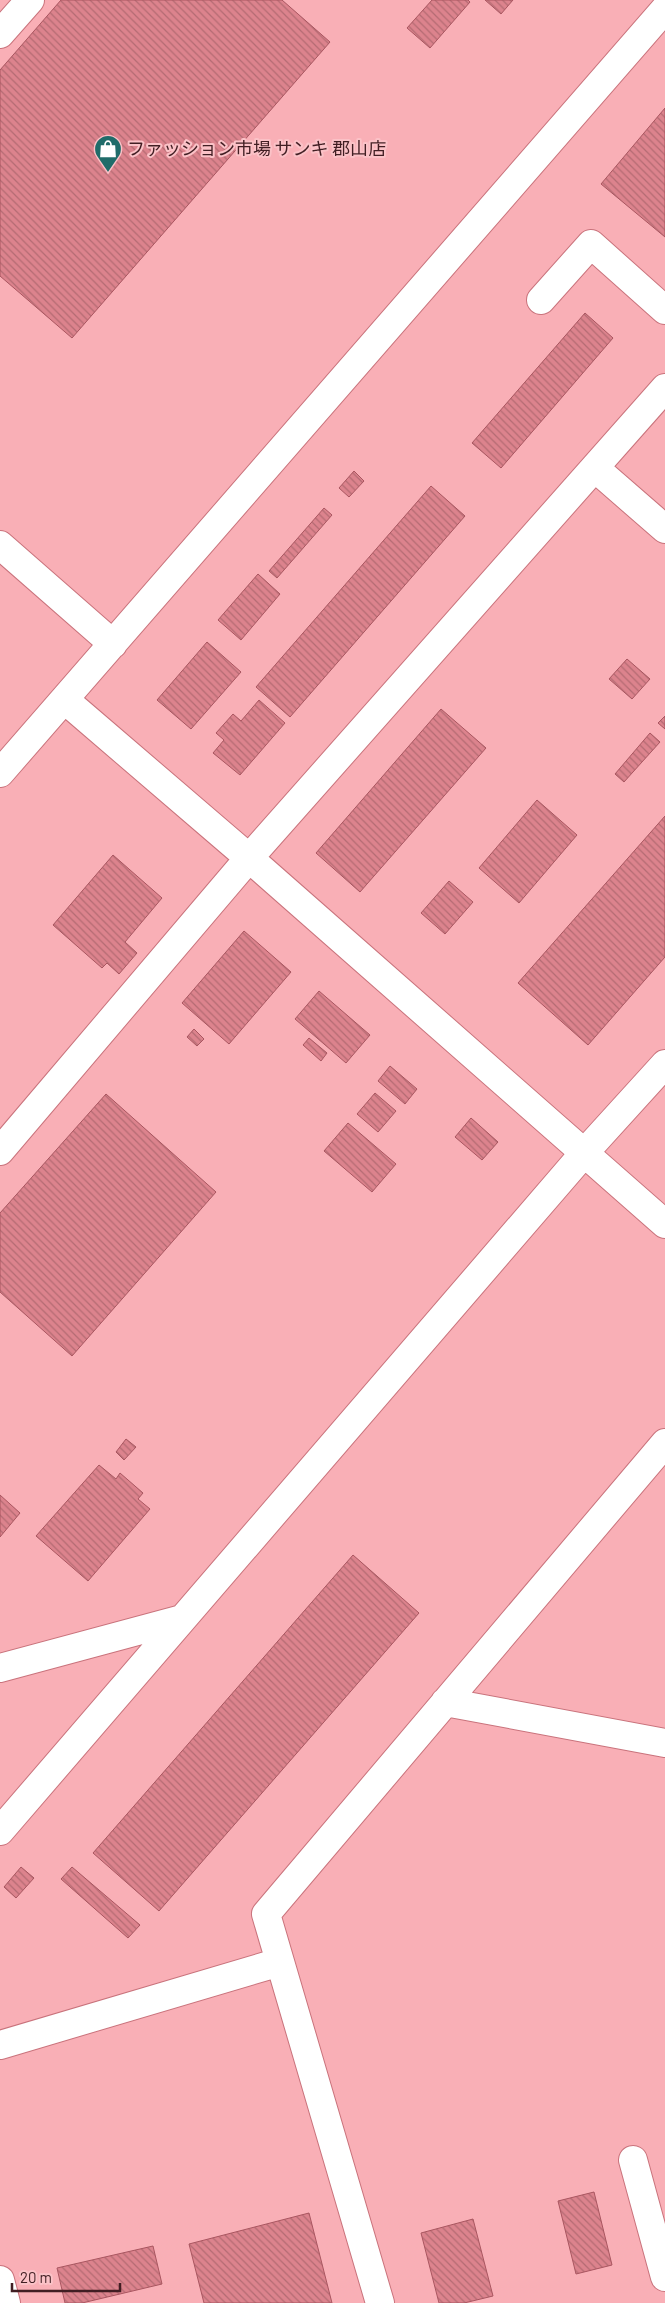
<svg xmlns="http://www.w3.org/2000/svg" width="665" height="2303" font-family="Barlow,'Noto Sans JP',sans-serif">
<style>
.building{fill:url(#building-back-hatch);stroke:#a95660}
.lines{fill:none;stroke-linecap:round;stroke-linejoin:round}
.minor-casing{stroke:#c9737c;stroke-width:30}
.minor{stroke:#fff;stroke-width:28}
.labels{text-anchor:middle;stroke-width:4;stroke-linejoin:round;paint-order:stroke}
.poi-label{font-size:18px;fill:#411e23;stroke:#fbc2c7;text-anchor:start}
</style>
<defs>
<pattern id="building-back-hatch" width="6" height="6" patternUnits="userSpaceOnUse" patternTransform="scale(1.25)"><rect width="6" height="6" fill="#dc838d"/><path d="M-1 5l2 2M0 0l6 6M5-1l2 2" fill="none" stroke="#b46b73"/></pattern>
</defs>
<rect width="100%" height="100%" fill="#f9afb6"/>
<path class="building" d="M61,0h221l48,42 -258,296 -72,-62v-206z
M432,0h36l2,2 -40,46 -23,-20z
M485,0h28l-12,14z
M665,108v129l-64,-53z
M585,313l28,25 -112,130 -29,-25z
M354,471l10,10 -15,16 -10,-9z
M431,486l34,30 -175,201 -34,-30z
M324,508l8,7 -55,63 -8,-7z
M258,574l22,20 -39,46 -23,-20z
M207,642l34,30 -50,57 -34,-29z
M627,659l23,20 -18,20 -23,-20z
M259,700l26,23 -45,52 -27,-22 11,-13 -8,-7 17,-19 8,7z
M441,709l45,39 -126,144 -44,-39z
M665,716v13l-7,-6z
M650,733l10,9 -36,40 -9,-8z
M537,800l40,35 -58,68 -40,-35z
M665,816v141l-77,88 -70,-62z
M113,855l49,43 -37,44 12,11 -18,21 -12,-11 -5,5 -49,-43z
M449,881l24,21 -28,32 -24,-21z
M244,931l47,41 -62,72 -47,-41z
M319,991l51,44 -24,28 -51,-44z
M194,1029l10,10 -7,7 -10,-9z
M309,1038l18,15 -6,8 -18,-16z
M390,1066l27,23 -12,15 -27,-23z
M375,1093l21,18 -18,21 -21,-18z
M106,1094l110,98 -144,164 -72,-64v-79z
M471,1118l27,24 -16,18 -27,-23z
M348,1123l48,41 -24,28 -48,-41z
M126,1439l10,8 -12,13 -8,-8z
M99,1465l17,14 4,-6 23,20 -5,6 12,10 -62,72 -52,-45z
M0,1495l20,18 -20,24z
M353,1555l66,58 -260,298 -66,-58z
M21,1867l13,11 -18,20 -12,-11z
M72,1867l68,58 -12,13 -67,-59z
M594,2192l18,73 -36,9 -18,-73z
M309,2213l23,90h-128l-15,-59z
M473,2219l20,77 -29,7h-25l-18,-70z
M153,2246l9,38 -80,19h-17l-8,-35z"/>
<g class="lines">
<defs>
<path id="minor" d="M0,34l30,-34
M541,300l50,-56 74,66
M595,468l70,61
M0,545l113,99
M65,700l184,158 416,366
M0,773l665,-764
M0,1151l249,-293 416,-470
M0,1668l182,-49
M445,1702l220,41
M0,1831l585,-679 80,-88
M0,2045l280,-83
M633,2160l32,117
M0,2280l6,23
M380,2303l-114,-389 399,-471"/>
</defs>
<use href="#minor" class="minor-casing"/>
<use href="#minor" class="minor"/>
</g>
<defs>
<symbol id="shop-pin" viewBox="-11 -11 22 30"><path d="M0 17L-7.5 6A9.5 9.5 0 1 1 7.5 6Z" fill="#206c6a" stroke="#fbc2c7"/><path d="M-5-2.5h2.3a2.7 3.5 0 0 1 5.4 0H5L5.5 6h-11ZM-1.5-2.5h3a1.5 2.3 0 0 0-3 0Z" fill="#fff"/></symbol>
</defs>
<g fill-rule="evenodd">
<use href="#shop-pin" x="92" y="133" width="32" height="43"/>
</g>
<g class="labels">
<g class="poi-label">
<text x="127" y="155">ファッション市場 サンキ 郡山店</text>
</g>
</g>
<path d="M12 2283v8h108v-8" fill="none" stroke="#411e23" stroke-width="2.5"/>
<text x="20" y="2283" font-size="15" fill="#411e23" stroke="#fbc2c7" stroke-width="4" paint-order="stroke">20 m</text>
</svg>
